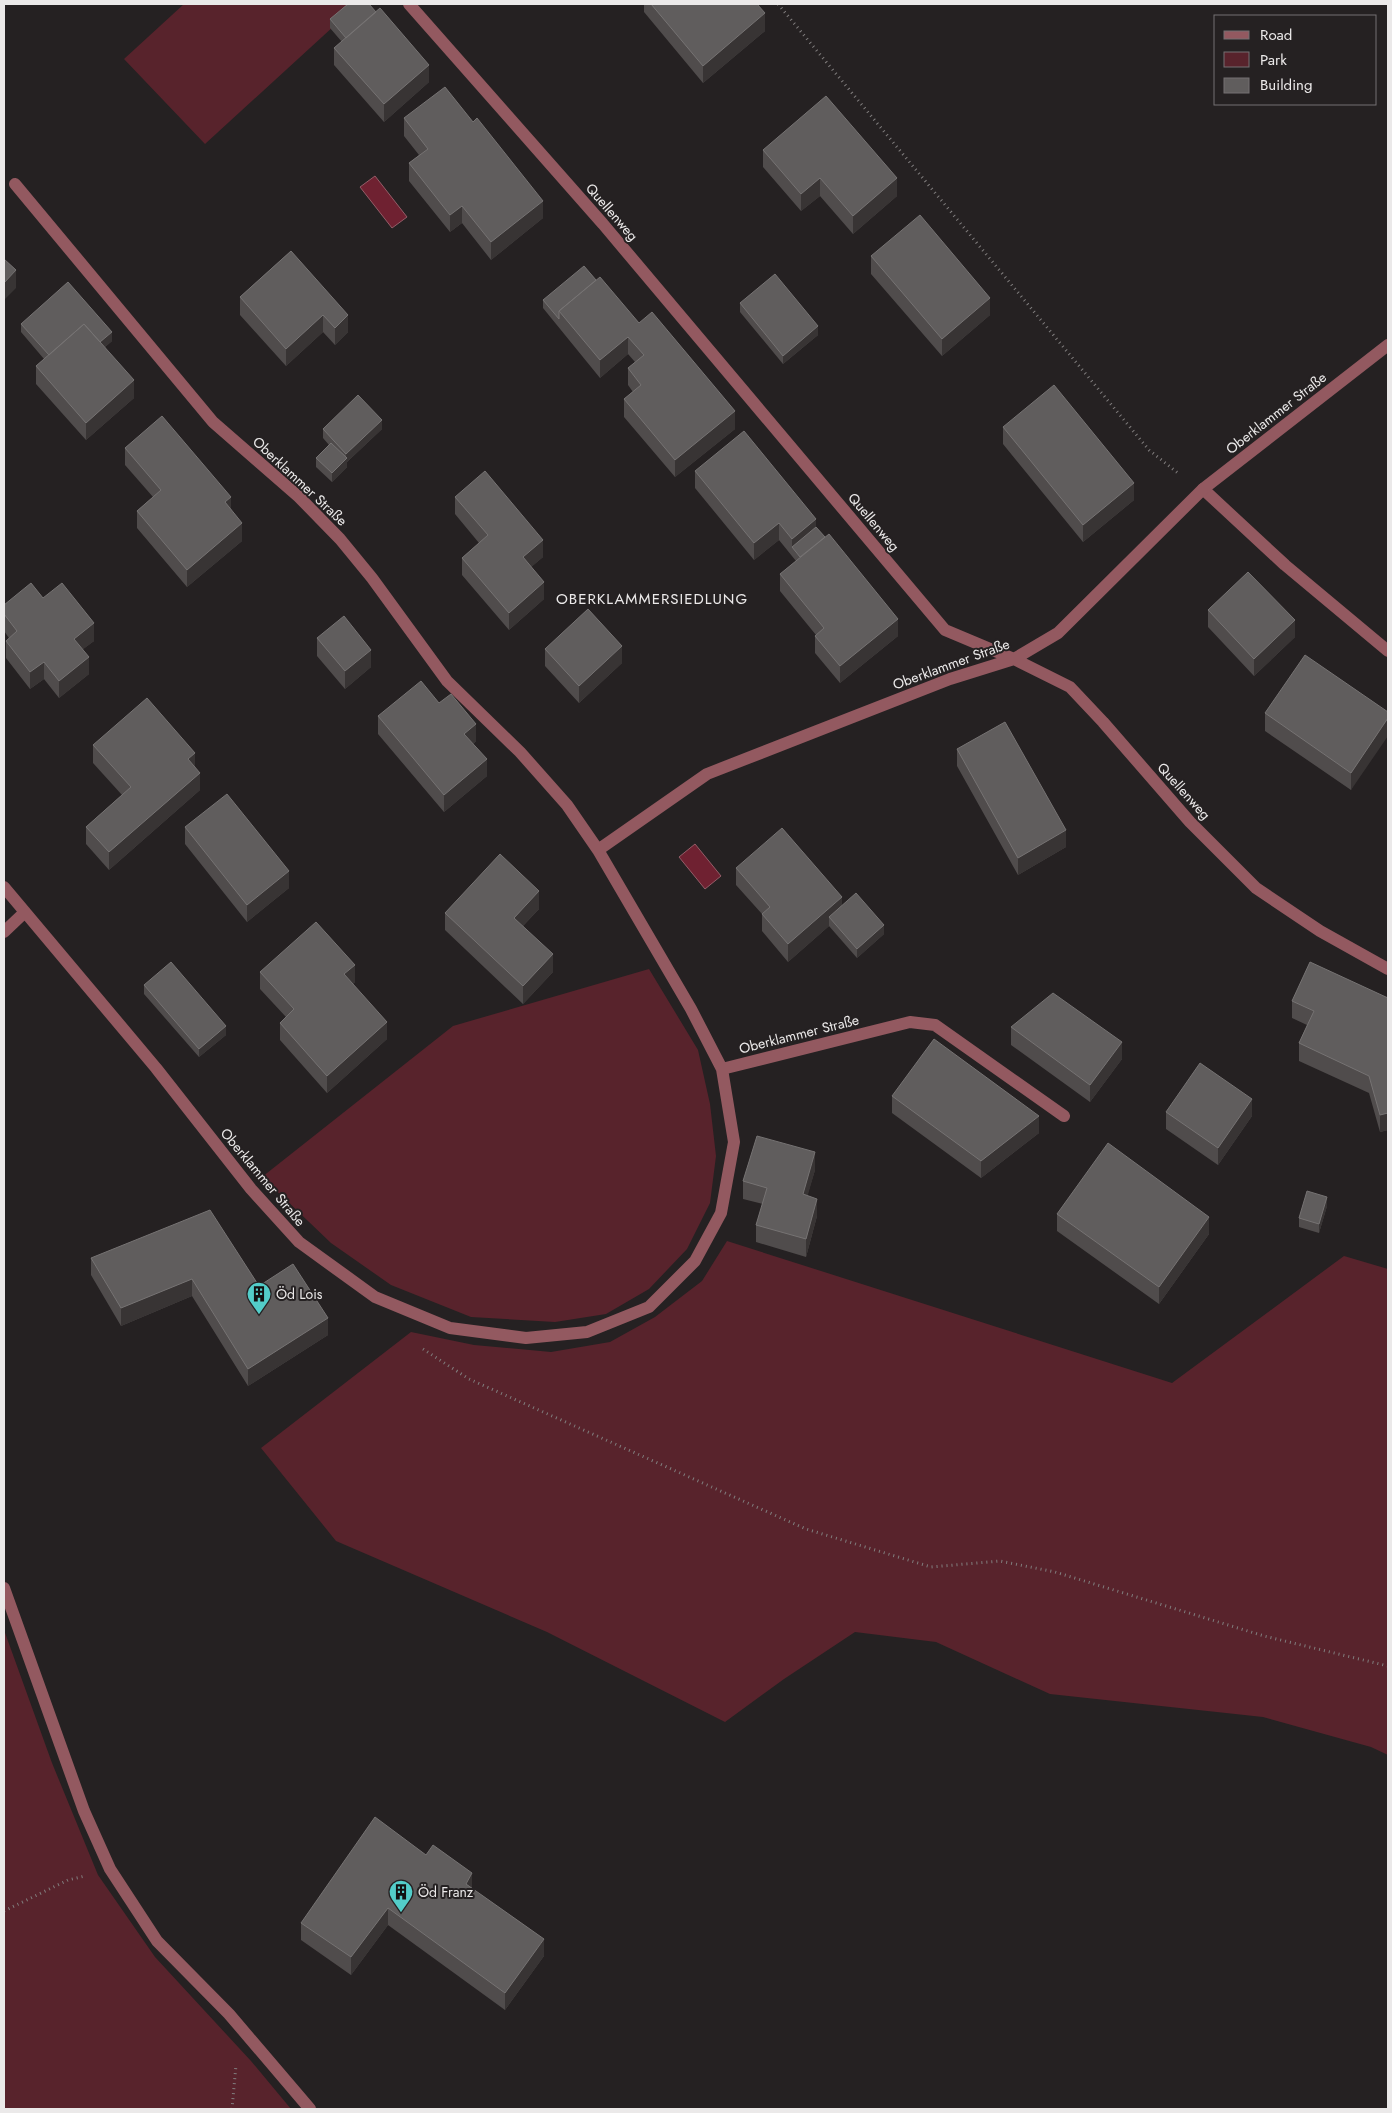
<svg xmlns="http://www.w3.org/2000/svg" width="1392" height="2113" font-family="Jost,sans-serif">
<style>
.green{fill:#58232c}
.water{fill:#6f2131;stroke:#945d68}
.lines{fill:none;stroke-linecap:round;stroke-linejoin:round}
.path{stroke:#817e7e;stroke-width:3;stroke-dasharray:1 4;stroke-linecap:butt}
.lane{stroke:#935960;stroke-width:12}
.street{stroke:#935960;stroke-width:12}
.wall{fill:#504c4c}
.shaded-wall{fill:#383434}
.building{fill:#605d5d;stroke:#767373}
.labels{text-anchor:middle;stroke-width:4;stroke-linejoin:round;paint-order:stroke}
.street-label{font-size:14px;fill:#ebe9e9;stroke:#252122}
.poi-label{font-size:14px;fill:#ebe9e9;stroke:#252122;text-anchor:start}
.neighbourhood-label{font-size:15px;letter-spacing:1px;fill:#ebe9e9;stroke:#252122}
</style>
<rect width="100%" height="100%" fill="#252122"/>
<path class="green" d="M184,4h174l-153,140 -81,-85z
M649,969l49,81 12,54 6,52 -6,47 -23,46 -38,40 -43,25 -51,8 -84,-5 -80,-32 -60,-42 -69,-66 191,-151z
M727,1241l445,142 172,-127 44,13v486l-17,-8 -108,-30 -213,-23 -114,-52 -81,-10 -71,47 -59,43 -178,-90 -211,-91 -75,-93 150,-116 63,13 77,7 59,-10 45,-25 47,-36z
M4,1630l48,133 46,112 57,82 96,104 40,48h-287z"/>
<path class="water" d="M375,176l32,41 -15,11 -32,-41z
M695,844l26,32 -16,13 -26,-32z"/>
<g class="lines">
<path class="path" d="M778,4l371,446 30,24
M423,1349l46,30 337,150 125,38 69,-6 55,11 209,64 124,30
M4,1911l64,-31 17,-4
M232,2109l4,-44"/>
<path class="lane" d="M1203,489l82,76 103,86"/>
<path class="street" d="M409,4l194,220 342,406 69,29 56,28 33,35 87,100 66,66 64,43 68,38
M15,184l198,238 86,75 41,42 32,39 75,103 73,71 47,53 31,45
M4,887l152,181 95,121 48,53 76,55 75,31 76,10 61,-6 62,-25 46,-46 26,-48 13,-71 -12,-73 -31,-60 -93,-159 109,-76 243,-95 64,-20 44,-26 145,-144 185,-144
M4,932l21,-20
M722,1069l188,-47 25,3 129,91
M4,1588l80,223 26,58 47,72 72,73 81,95"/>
</g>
<path class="wall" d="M644,4h113l8,27 -62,52 -59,-71z
M330,19l99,63 -45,40 -50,-57v-17l8,-6 -12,-14z
M404,118l139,100 -52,42 -29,-37 -12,9 -41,-51v-18l10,-8 -15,-19z
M763,150l134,46 -44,38 -33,-38 -19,15 -38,-44z
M291,251l57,81 -13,13 -12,-13 -37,34 -46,-51v-18z
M871,256l119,59 -48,41 -71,-82z
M596,280l43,43 96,106 -60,48 -51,-60v-18l9,-7 -5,-7v-17l7,-6 -7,-8 -28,24 -57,-70v-8z
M740,303l78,32 -35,29 -43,-52z
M21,324l91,17 -7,6 29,51 -48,42 -50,-56v-18l8,-7 -23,-27z
M1003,427l131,73 -51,42 -80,-98z
M323,429h59l-35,33v5l-15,15 -16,-15v-9l13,-13 -6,-7z
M125,448l106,61 11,32 -55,46 -50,-59v-17l16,-14 -28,-32z
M695,471l121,56 82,109 -58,47 -25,-30v-17l1,-1 -36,-44v-17l16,-13 -17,-21 -25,20 -59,-72z
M455,497l88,60 -12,10 13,32 -35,31 -47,-55v-17l17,-15 -24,-29z
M43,598l51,43 -11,8 6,25 -30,24 -15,-19 -14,10 -24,-31v-17l3,-3 -5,-7v-26z
M1208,610l87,27 -41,39 -46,-49z
M317,638l54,29 -26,22 -28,-33z
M545,649l77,14 -43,40 -34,-37z
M439,703l37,38 -3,3 14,32 -43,36 -66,-78v-18z
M1388,712l-37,78 -86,-59v-18z
M93,745l102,21 5,24 -91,80 -23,-26v-17l36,-32 -29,-32z
M957,749l109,98 -48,28 -61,-109z
M185,827l104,61 -42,34 -62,-78z
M736,868l106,38 42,28 -27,24 -28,-32 -41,36 -26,-31v-17l-26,-29z
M539,909l-16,17 30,46 -30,32 -78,-74v-17z
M260,972l95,10 -2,2 34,55 -60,54 -47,-53v-17l6,-6 -26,-28z
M144,985l82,50 -27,22 -55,-63z
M1388,998v132l-8,2 -11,-39 -70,-32v-18l8,-18 -15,-7v-17z
M1011,1027l111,32 -32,43 -79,-57z
M892,1096l147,37 -58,45 -89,-65z
M1166,1112l86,4 -34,49 -52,-36z
M815,1170l-8,26 10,20 -11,41 -50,-15v-17l7,-21 -20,-5v-18z
M1327,1206l-8,27 -20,-6v-9z
M1057,1214l152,20 -50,70 -102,-73z
M91,1258l168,28 69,49 -80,51 -56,-90 -71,30 -30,-51z
M426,1855l46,33 72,68 -39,54 -117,-85 -37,50 -50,-35v-17z"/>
<path class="shaded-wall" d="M765,13v18l-62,52v-17z
M429,65v17l-45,40v-18z
M820,178v18l-19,15v-17z
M897,178v18l-44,38v-18z
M543,201v17l-52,42v-18z
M462,206v17l-12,9v-17z
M16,270v18l-12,12v-17z
M990,298v17l-48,41v-17z
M323,315v17l-37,34v-17z
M348,315v17l-13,13v-17z
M818,326v9l-35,29v-8z
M112,332v9l-16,14v-9z
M628,337v17l-28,24v-18z
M134,380v18l-48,42v-17z
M735,411v18l-60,48v-17z
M382,420v9l-35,33v5l-15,15v-9l14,-14v-5z
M1134,483v17l-51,42v-17z
M231,497v17l-6,-12z
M816,519v17l-24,11v9v-17z
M242,523v18l-55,46v-17z
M779,523v17l-25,20v-17z
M543,540v17l-20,17v-17z
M544,582v17l-35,31v-17z
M898,619v17l-58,47v-17z
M1295,620v17l-41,39v-17z
M94,623v18l-20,15v-17z
M622,646v17l-43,40v-17z
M371,650v17l-26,22v-18z
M89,657v17l-30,24v-17z
M44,662v17l-14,10v-17z
M1388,718v18l-37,54v-17z
M476,724v17l-12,10v-17z
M195,753v18l-7,-12z
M487,759v17l-43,36v-17z
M200,773v17l-91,80v-18z
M1066,830v17l-48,28v-17z
M289,871v17l-42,34v-17z
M539,891v18l-25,26v-17z
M842,897v18l-13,2v9l-41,36v-18z
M884,925v9l-27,24v-9z
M553,954v18l-30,32v-18z
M355,965v17l-11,9v-17z
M387,1022v17l-60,54v-17z
M226,1026v9l-27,22v-8z
M1122,1042v17l-32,43v-17z
M1252,1099v17l-34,49v-17z
M1388,1113v17l-8,2v-17z
M1039,1116v17l-58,45v-17z
M815,1152v18l-12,42v-18z
M1327,1197v9l-8,27v-9z
M817,1199v17l-11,41v-18z
M1209,1217v17l-50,70v-17z
M192,1279v17l-71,30v-18z
M328,1318v17l-80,51v-17z
M472,1873v18l-6,-7z
M388,1908v17l-37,50v-18z
M544,1939v17l-39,54v-17z"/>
<path class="building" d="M348,4h21l7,8 -30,26 -16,-19z
M651,4h106l8,9 -62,53z
M380,8l49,57 -45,39 -50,-56z
M445,87l28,35 4,-4 66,83 -52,41 -29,-36 -12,9 -41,-52 19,-14 -24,-31z
M826,96l71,82 -44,38 -33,-38 -19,16 -38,-44z
M920,215l70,83 -48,41 -71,-83z
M291,251l57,64 -13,13 -12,-13 -37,34 -46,-52z
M4,259l12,11 -12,13z
M584,266l12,14 -37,31v8l-16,-19z
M775,274l43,52 -35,30 -43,-53z
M600,277l39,46 13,-11 83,99 -60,49 -51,-61 17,-14 -13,-17 16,-13 -16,-18 -28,23 -41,-49z
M68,282l44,50 -12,10 -16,-18 -35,31 -28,-31z
M84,324l50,56 -48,43 -50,-57z
M1054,385l80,98 -51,42 -80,-98z
M358,395l24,25 -36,34 -23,-25z
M162,416l69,81 -6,5 17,21 -55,47 -50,-59 24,-21 -36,-42z
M744,431l72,88 -24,20 -13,-16 -25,20 -59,-72z
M331,443l16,15 -15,15 -16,-15z
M485,471l58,69 -20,17 21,25 -35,31 -47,-55 26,-23 -33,-38z
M816,527l9,10 -25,20 -8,-10z
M829,534l69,85 -58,47 -25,-30 9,-8 -44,-54z
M1248,572l47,48 -41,39 -46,-49z
M31,583l12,15 19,-15 32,40 -20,16 15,18 -30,24 -15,-19 -14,10 -24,-31 11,-10 -13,-17v-9z
M588,609l34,37 -43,40 -34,-37z
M344,616l27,34 -26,21 -28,-33z
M1305,655l83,57v6l-37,55 -86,-60z
M421,681l18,22 12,-9 25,30 -12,10 23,25 -43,36 -66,-79z
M147,698l48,55 -7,6 12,14 -91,79 -23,-25 45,-40 -38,-42z
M1005,722l61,108 -48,28 -61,-109z
M227,794l62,77 -42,34 -62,-78z
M782,828l60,69 -54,47 -26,-30 8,-7 -34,-39z
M500,854l39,37 -25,27 39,36 -30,32 -78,-73z
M856,893l28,32 -27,24 -28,-32z
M316,922l39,43 -11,9 43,48 -60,54 -47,-53 14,-14 -34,-37z
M171,962l55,64 -27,23 -55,-64z
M1310,962l78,36v115l-8,2 -11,-39 -70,-33 15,-32 -22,-10z
M1053,993l69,49 -32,43 -79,-58z
M934,1039l105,77 -58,45 -89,-65z
M1200,1063l52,36 -34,49 -52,-36z
M757,1136l58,16 -12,42 14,5 -11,40 -50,-14 11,-37 -24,-7z
M1108,1143l101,74 -50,70 -102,-73z
M1307,1191l20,6 -8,27 -20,-6z
M210,1210l49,76 34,-22 35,54 -80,51 -56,-90 -71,29 -30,-50z
M375,1817l51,38 7,-10 39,28 -6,11 78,55 -39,54 -117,-85 -37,49 -50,-34z"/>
<defs>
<symbol id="building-pin" viewBox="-11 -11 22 30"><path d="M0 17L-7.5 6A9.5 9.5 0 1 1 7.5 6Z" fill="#53cdc9" stroke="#252122"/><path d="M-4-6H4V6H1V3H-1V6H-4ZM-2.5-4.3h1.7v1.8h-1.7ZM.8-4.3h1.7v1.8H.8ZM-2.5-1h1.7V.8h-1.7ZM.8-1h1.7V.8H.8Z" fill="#111"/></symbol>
</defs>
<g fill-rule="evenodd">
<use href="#building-pin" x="245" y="1280" width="28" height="38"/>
<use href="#building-pin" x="387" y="1878" width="28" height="38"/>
</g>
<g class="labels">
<g class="street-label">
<text transform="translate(612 212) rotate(49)" y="5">Quellenweg</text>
<text transform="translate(1276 413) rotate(-38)" y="5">Oberklammer Straße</text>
<text transform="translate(300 481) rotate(43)" y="5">Oberklammer Straße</text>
<text transform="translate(874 522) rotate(50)" y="5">Quellenweg</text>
<text transform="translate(951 664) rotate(-20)" y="5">Oberklammer Straße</text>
<text transform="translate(1184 791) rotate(48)" y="5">Quellenweg</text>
<text transform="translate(799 1034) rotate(-14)" y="5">Oberklammer Straße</text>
<text transform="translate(263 1177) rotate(50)" y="5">Oberklammer Straße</text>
</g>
<g class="poi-label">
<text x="276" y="1299">Öd Lois</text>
<text x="418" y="1897">Öd Franz</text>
</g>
<g class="neighbourhood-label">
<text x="652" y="604">OBERKLAMMERSIEDLUNG</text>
</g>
</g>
<rect width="1392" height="2113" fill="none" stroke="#ebe9e9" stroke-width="10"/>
<rect x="1214" y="15" width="162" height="90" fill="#252122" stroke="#747172"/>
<rect x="1224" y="31" width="25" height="8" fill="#935960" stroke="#747172"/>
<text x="1260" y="40" font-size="15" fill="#ebe9e9">Road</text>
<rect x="1224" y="52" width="25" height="15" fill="#58232c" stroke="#747172"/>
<text x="1260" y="65" font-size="15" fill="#ebe9e9">Park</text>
<rect x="1224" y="78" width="25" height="15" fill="#605d5d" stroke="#747172"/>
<text x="1260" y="90" font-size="15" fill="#ebe9e9">Building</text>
</svg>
